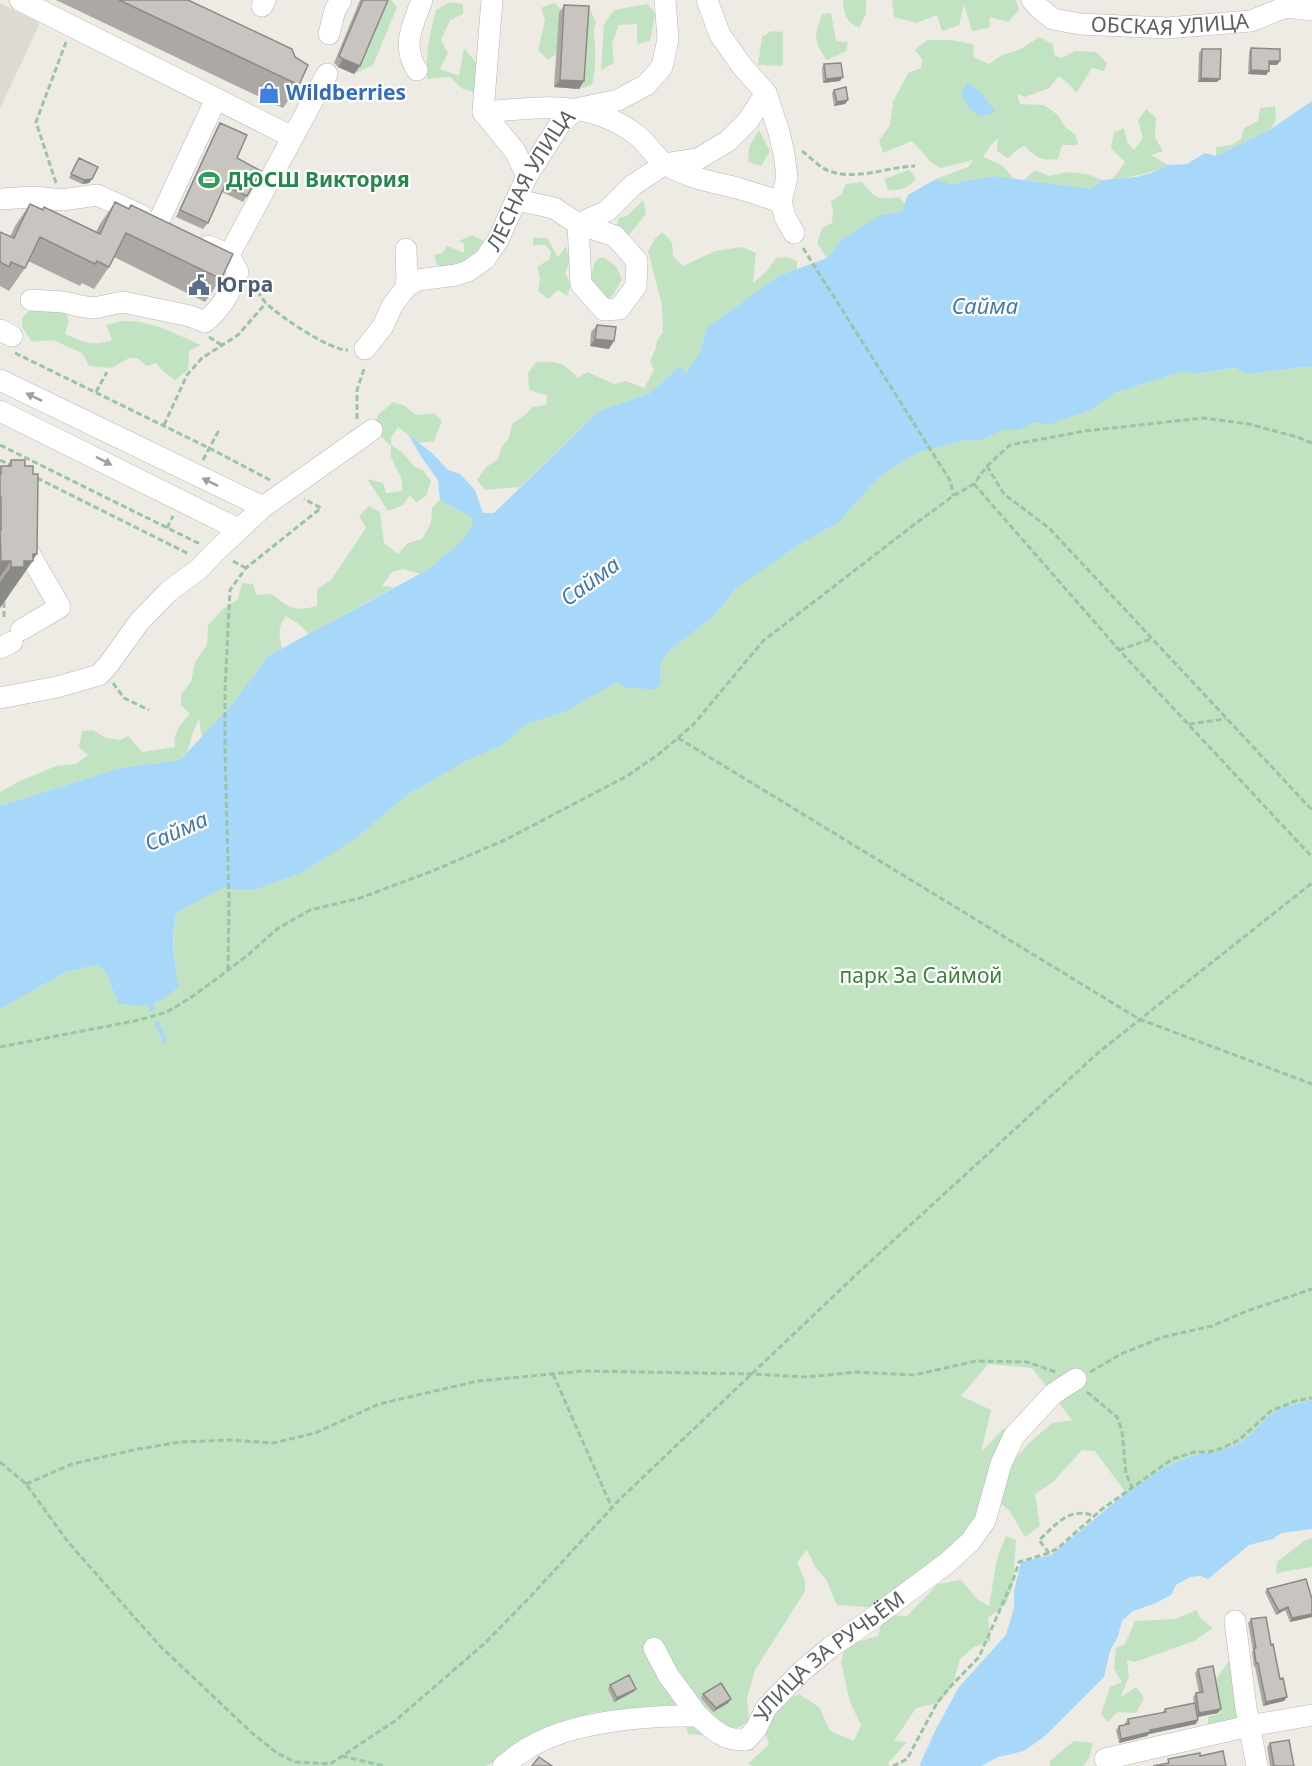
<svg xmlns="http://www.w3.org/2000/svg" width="1312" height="1766" font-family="'Noto Sans',sans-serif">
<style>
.education{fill:#dddad2}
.green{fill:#c2e3c1}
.water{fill:#a7d7f9}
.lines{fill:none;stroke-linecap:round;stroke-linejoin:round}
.stream{stroke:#a7d7f9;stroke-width:4.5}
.minor-casing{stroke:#b4b6ba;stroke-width:22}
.path{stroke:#9bc4a6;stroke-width:3;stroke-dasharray:6 3;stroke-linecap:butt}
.minor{stroke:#fff;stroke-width:21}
.wall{fill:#aca9a5}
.shaded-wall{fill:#8c8a86}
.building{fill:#c8c5c0;stroke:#8c8a86;stroke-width:1.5}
.oneway{fill:#9d9fa1}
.labels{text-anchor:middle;stroke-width:4.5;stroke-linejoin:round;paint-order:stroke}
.street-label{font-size:21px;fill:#5b5f63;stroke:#fff}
.shop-label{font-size:21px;font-weight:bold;fill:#366cbe;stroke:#fff;text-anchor:start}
.leisure-label{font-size:21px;font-weight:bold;fill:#27864d;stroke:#fff;text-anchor:start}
.service-label{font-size:21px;font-weight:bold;fill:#4e5e75;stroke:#fff;text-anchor:start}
.park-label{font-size:21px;fill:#3b823d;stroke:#fff}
.water-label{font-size:22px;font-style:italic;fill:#4678aa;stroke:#fff}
</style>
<rect width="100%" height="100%" fill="#edebe3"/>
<path class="education" d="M0,3l40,20 -40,85z"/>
<path class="green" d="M377,0h14l6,7 -24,58 -19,9 29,-67z
M843,0h23v14l-7,14c-13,-7 -15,-14 -16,-28z
M892,0h124l3,10 -11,12 -18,-5 -1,11 -17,3 -8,-26 -5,20 -17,6 -5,-16 -20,8 -23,-6z
M450,2l13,2v10l-13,6 -9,20 7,13 -8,16 19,7 5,-28 13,16v29l-14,-4 -13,-12 -23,2c-2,-24 3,-46 9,-69z
M554,3l12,10 -10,41 -8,6 -10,-10 7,-30 -4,-12z
M648,4l7,10 -5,27 -13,3v-20l-18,1 -7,18 2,20 -13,7 3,-46 10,-14z
M583,8l7,2 6,12c-4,11 -1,12 -1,23 1,13 0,28 -3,40l-13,4z
M831,13l5,28 12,1 -2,9 -19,9c-14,-19 -13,-24 -5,-46z
M771,31l12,1v34l-25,-1 4,-28z
M1039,37l14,7 1,11 7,3 14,-7 21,1 11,11 -3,8 -12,-3 -16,25 -7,-9 -10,-8 -10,12 -24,9 -8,-3 3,10 24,1 14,10 7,12 11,8 2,10h-16l-4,14c-16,2 -22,-1 -33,-13l-7,3 -10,9 -11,-7 1,-13 -8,8 -7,11 19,8 12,14 -20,-3 -43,8 -15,-5 32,-12 5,-7 -32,8 -9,-5 -20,-22 -29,12 -4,-12 11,-16 3,-23 15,-29 13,-5 1,-9 -7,-9 12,-10h24l22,4 1,13 15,7 13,-9 19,-6z
M1275,106l1,13 -5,10 -55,27v-9l15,-2 10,-6 3,-11 14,-7 2,-13z
M1146,109l10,9 -1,20 8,13 -12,4 17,10c-19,9 -35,12 -56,14l7,-8 6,-9 -14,-14 3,-16 10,-4 3,14 7,8 9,-12 -5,-18z
M759,130l11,21 -9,15 -13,-4 1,-15z
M909,170l7,9c-8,9 -15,12 -28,11l-4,-11z
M1035,170l14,6 19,-4 19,2 15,6 -10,9 -68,-9z
M862,182c14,17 15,18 37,15l6,6 -3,8 -21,4 -40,25 -14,18 -10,-15 5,-15 10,-5 1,-11 -2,-11 10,-6 5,-11z
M643,200l3,14 -18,22 -13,-3 4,-15 9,-3z
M662,232l10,10 1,14 10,10 32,-15 27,-4 14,6 -3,30 14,-12 9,-13 11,-1 10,4v8l-19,7 -71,52 -7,24 -14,22 -5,-9 -31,28 -51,18 -79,76 -35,3 -8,-10 9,-13 12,-8 4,-13 7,-8 3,-14 13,-9 7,-8 14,-2 1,-10 -11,-2 -7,-4 -1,-16 8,-11c22,-1 27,0 42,16l9,-6 27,12 11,-3 19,7 10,-18 -4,-9 6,-13 1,-8 6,-8 -1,-27 -14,-54 6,-11z
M472,235l15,8 -4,9 -34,18 -12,-5 -3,-10 9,-2 4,-7 17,7v-9l-5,-3z
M533,238h14l11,19 8,-11 4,15 -5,12 6,12 -4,11 -9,-6 -10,9 -10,-8 2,-13 -3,-11 13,-8 1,-8 -6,-6h-12z
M603,257l13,9 6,13 -10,18 -9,3 -12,-10v-15l5,-15z
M32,308h32l5,13 -4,13c19,8 27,13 47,6l-6,-15c6,-1 13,-4 19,-4 27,-1 53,14 76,24l-12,6 -1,19 -13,10 -11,-8 -8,-9 -9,3 -10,-8h-8l-17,10 -23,-2 -7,-13 -29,-13 -21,2 -10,-15v-9z
M1312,366v1034l-29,7 -13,8 -28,27 -20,8 -31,6 -24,10 -41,27 -31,-42 -13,-1 -29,32 -18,12 5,32 -15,11 -16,-27 -9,-7 9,-37 20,-23 23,-20 20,-3 -40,-52 -44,-4 -27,32 30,14 -10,42 23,-24 7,9 -28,78 -45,54 -58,39 -43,-3 -11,-26 -11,-12 -8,-17 -10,12 8,19v10l-50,79 -8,28 2,23 -26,16 -35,-3 -7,-28 -34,6h-52l-65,22 -35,27 -9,5h-486v-757l66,-37 30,-7 9,4 13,34 61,-16c-5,-26 -8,-49 -2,-75l45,-25 32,3 106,-55 47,-40 59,-34 37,-17 22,-19 42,-14 50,-29 44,1 -1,-19 9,-13 46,-36 21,-27 67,-46 35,-19 42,-47 37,-23 43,-12 23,-1 19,-10h18l14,-8 58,-13 23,-16 68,-22 13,3 38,-6 15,6z
M393,402l12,4 11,9 18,-2 8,8 -8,20 -15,2 -21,-16 -7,11v7l11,7 12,14 9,4 8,11 -5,15 -10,6 -6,-7 -7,10 -15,6 -21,-32 16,4 3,10 16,-2v-11l-11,-23v-11l-11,-11 -5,-11 3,-9z
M440,500l31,17 3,6 -11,18 -36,29 -7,4 -17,-5 -11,3 -10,14 12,1 -85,47 -11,-11 -12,-7c-9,12 -7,18 -4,32l-14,8 -34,46 -32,35 -3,-18 -6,13 -5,18 -8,10 -60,8 -120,38v-14l20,-11 36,-15 20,-2 12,-9 -9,-8 3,-16 11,-1 13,8 14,2 8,-4 14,16 33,-5c-3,-13 6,-24 15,-33l-9,-9v-11l10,-12 4,-20 12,-17 1,-20 15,-16 15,-10 4,-16 11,1 3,11 16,-1c17,14 22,18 45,12v-17l14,-9 35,-52 -7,-12 10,-10 11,6 4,31 14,11 10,-11 14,-4 9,-16 1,-15z
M1006,1536l10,4 -3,45 -7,19 -18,14 3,23 -17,6 -14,12 -7,26 -14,18 -23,5 -22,33 13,1 -19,21 2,3h-138l-4,-2 21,-20 -4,-12 10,-26 24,-12 20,13 11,24 24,10 7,-16 -11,-23 -9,-40 5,-17 32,-9 6,-21 23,1 31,-32 23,-4 17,20 11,6 8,-47z
M1312,1538v29l-36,6 1,-11 27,-21z
M1197,1610l2,7 14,11 -19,13 -59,21 -8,-2 2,16 -8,21 15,-10 8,11 -8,15 -19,-1 -9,10 -7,-8 9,-27 12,-5 -8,-13 2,-21 9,-4 10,-23 40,-2z
M1229,1661c10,18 11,42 8,62l-29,5v-11l13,-4 -5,-34z
M1074,1741l19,2 -4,15 -6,8h-33v-5z"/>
<path class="water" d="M969,83l13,10 13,19 -15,5 -12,-10 -7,-15z
M1312,101v265l-64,8 -14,-6 -38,6 -13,-3 -68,22 -23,16 -44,16 -14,-3 -14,8h-18l-19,10 -23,1 -43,12 -37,23 -42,47 -35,19 -67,46 -21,27 -46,36 -9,13 1,19 -6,6 -29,-1 -9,-6 -50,29 -42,14 -21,19 -38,17 -59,34 -47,40 -55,36 -51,19 -32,-2 -45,24c-7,25 -3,49 2,75 -25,18 -30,22 -61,16l-13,-33 -9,-5 -30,7 -66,37v-203l120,-38 60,-8 54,-58 34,-46 159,-86 35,-29 11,-18 -2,-6 -31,-17 -2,-20 -16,-22 -14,-24 25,20 15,16 12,4 15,16 8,23h11l105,-102 51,-18 31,-28 5,9 14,-22 7,-24 71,-52 49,-18 14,-18 40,-25 21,-4 6,-16 28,-16 15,5 43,-8 98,13 10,-9 34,-3 15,-4 17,-8 19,-1 18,-11 11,3 55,-27z
M1312,1400v129l-31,4 -8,6 -24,6 -41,34 -7,-3 -11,1 -14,8 -5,10 -15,8 -23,8 -11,10 -4,15 -8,15 -6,26 -59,59 -21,15 -26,6 -17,9h-60l-1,-2 16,-35 23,-42 47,-52 8,-27v-17l7,-29 30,-7 75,-62 41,-27 24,-10 31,-6 20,-8 28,-27 13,-8z"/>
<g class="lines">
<path class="stream" d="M151,1004l1,5
M157,1023l8,18"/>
<defs>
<g id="minor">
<path d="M20,0l272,137"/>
<path d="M492,0l-9,112 32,39 12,25"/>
<path d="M707,0l13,35 22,31 24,27 13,39 5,22 3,23 -6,25 4,15 9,16"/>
<path id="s1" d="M1032,0l6,7 15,12 27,5 87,4 84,-7 35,-14 26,3"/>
<path d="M262,6l3,-6"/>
<path d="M329,34l6,-24 6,-10"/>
<path d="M417,70c-16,-25 -4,-45 5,-70"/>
<path d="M483,112c55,-4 107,-14 155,24 10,8 17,22 29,29 21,13 46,17 70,23 14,4 29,9 44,14"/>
<path d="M0,199l33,-2 29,3 35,-5 44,20"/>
<path d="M517,200l37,8 24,16 37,12 22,25 -1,25 -17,23 -15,1 -23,-26 -3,-60 29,-13 26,-26 32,-21 33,-5 30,-18 20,-20 18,-28"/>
<path d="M158,223l58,-124"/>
<path d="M406,249l1,37"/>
<path d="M229,255l98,-181"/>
<path d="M31,300l33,2 15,4 15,2 29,-6 67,14 15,6c17,-14 26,-30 33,-50l-9,-17 -21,-9"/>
<path d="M0,330l12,6"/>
<path id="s2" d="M365,349l18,-23 9,-20 15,-20 11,-6 38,-5 12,-4 17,-12 13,-19 29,-64 33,-52 16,-15 42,-9 28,-15 16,-18 6,-28 -3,-39"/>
<path d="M0,380l263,127"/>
<path d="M0,411l238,118"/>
<path d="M0,505l6,8 54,94 -39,23"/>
<path d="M0,648l12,-6"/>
<path d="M0,698l57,-11 42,-12 10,-11 30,-42 29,-30 31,-23 16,-17 48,-45 109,-77"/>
<path d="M1235,1621l11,87 11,58"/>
<path d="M654,1648l14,27 30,41"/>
<path d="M1105,1759l144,-33 63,-11"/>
<path id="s3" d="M503,1766c9,-6 17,-14 27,-19 43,-26 118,-32 168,-31 16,14 25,25 48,24l10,-11 10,-21 37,-38 28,-23 38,-26 78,-58 23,-21 15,-21 16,-57 13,-28 39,-42 23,-15"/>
</g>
</defs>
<use href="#minor" class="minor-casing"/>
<path class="path" d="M802,151c8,6 18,17 27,20 29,10 57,-4 86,-5
M56,183l-20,-61 30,-80
M803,248l148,234 2,14
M253,283c4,7 8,15 13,20 13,13 65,48 82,47
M209,337l14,9
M15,353l194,95 63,33
M96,392l11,-20
M357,419v-29l8,-24
M164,425l23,-50 15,-17 36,-23 28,-32
M0,445l200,99
M0,460l12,6
M203,460l16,-30
M987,466l17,28 45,34 263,282
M37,478l152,76
M974,484l145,166 193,207
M167,528l6,-12
M233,561l13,7
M4,617v-17
M1119,650l32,-11
M113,683l11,15 25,12
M1189,724l37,-5
M678,738l461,281 173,65
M228,970l1,-70 -4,-147v-63l5,-100 16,-22 75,-60 -17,-9
M0,1047l139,-27 28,-8 23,-14 29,-21 29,-22 29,-26 33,-19 50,-12 70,-26 75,-32 122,-64 32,-22 34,-29 70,-84 148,-114 42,-31 21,-12 13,-18 23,-21 75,-14 118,-13 46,6 48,13 15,6
M1090,1372l31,-18 42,-17 49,-11 35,-15 65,-22
M553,1374l59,134
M1087,1392l30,25 5,14 4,43 6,13
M0,1462l26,22 42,58 92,104 92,87 25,20 18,9 35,2 65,-43 90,-78 45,-46 89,-97 240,-228 240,-220 213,-169
M26,1484l46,-20 66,-15 43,-7 50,-2 42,3 42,-10 64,-29 99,-23 105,-10 170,3 54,3 49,-5 58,3 62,-14 51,1 29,10
M1049,1553l-10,-13c17,-15 30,-34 55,-24
M342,1756l42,10
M893,1766l14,-7 30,-56 14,-17 28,-29 34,-77 6,-18 30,-9 9,-5 43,-38 71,-51 23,-7h13l12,-3 19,-9 32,-29 24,-10 17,-3"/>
<use href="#minor" class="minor"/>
</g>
<path class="wall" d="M56,0h132l111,85 -16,23z
M360,0h28l-34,74 -16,-7 -4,-4z
M564,5l15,84 -25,-2 5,-74z
M1251,48l26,17h-8v6l-3,4 -18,-1 1,-22z
M1202,49l18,30 -3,3h-19l1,-29z
M824,64l16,17 -17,2 -1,-15z
M834,90l14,10 -3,4 -11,2 -2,-13z
M220,123l17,35 10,38 -4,6 -21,-10 -14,31 -5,6 -27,-12 40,-87z
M79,158l13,21 -3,4 -7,1 -13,-6z
M115,202l13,6 3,-3 90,74 -16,23 -91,-45 -5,10 -15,22 -12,-6 -2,3 -52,-25 -3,7 -16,23 -9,-5v-54l10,5 5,-11 15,-22 13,6 1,-3 52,25 4,-8z
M597,325l12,24 -19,-3 1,-14z
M11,460l14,6 8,95 -33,47v-140l1,-2h6z
M1267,1589l45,10v18l-22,5 -5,-12 -9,5 -11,-23z
M1251,1619l20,26 13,56 -21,5 -8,-39h-1l-2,-15 1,-1 -5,-28z
M1198,1669l23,40 -3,4 -20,4 -2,7 -47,10 -2,2 -28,7 -3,-13 3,-4 6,-1v-2l3,-4 34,-6 3,-4 29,-6 -1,-6 3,-4h3l-4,-20z
M610,1685l26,4 -3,3 -19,10 -6,-13z
M703,1694l28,5 -3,4 -15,9 -12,-14z
M1270,1743l24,23h-24l-3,-19z"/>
<path class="shaded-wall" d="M343,59l17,7 -6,8 -16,-7z
M1269,61h11l-3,4h-11z
M1251,70l18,1 -3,4 -18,-1z
M843,77l-3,4 -17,2 3,-4z
M1201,78l19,1 -3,3h-19z
M560,80l24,1 -5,8 -25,-2z
M848,100l-3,4 -11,2 3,-4z
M92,179l-3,4 -7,1 2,-4z
M595,339l19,2 -5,8 -19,-3z
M33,554h4l-37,54v-26l11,-15 13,-6z
M1,561h10l-11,16v-15z
M1288,1607l-3,3 -9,5 3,-4z
M1312,1614v3l-22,5 2,-4z
M636,1689l-3,3 -19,10 3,-4z
M1287,1697l-3,4 -21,5 3,-4z
M731,1699l-3,4 -15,9 3,-4z
M1221,1709l-3,4 -21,4 2,-4z
M1198,1720l-2,4 -47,10 -2,2 -28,7 2,-4 29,-9z"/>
<path class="building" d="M119,0h69l104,49 3,8 13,8 -9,20z
M363,0h25l-28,66 -17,-7 -4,-3z
M564,5l25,1 -5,75 -24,-1z
M1251,48l29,1v12h-11v10l-18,-1z
M1202,49h19l-1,30 -19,-1z
M841,63l2,14 -17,2 -2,-15z
M846,87l2,13 -11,2 -3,-12z
M220,123l27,12 -10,23 24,13 -14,25 -22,-11 -17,38 -28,-13z
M79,158l19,9 -6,12 -8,1 -13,-6z
M115,202l14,7 2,-4 102,49 -12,25 -95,-46 -17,34 -12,-6 -2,3 -55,-27 -15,31 -14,-6 -2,5 -9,-5v-30l14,6 16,-34 13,6 1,-3 56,27z
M597,325l19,2 -2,14 -19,-2z
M11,460h14v6h8v8h5l-1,80h-4v7h-9v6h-13v-6h-10l-1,-31h1v-33h-1v-23h1v-8h10z
M1306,1579l6,20v15l-20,4 -4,-11 -9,4 -12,-22z
M1266,1617l5,28 2,-1 7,35 3,-1 4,19 -21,5 -8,-39h-2l-2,-15h2l-5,-29z
M1213,1666l8,43 -22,4 -3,-20 7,-1 -5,-23z
M629,1675l7,14 -19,9 -7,-13z
M721,1683l10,16 -15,9 -13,-14z
M1195,1703l3,17 -48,10v2l-29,7 -2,-13 10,-2 -1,-5 38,-7 -1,-3z
M1289,1740l5,26h-20l-4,-23z
M1223,1751l3,15h-73l16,-3 -1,-4 32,-6v3z
M539,1757l13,9h-20z"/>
<defs><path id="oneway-solid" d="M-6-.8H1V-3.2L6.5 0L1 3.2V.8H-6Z" transform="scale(1.5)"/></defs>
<g class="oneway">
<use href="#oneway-solid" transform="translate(34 397) rotate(-154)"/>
<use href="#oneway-solid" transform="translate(104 461) rotate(27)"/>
<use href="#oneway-solid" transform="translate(210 482) rotate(-154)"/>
</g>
<defs>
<symbol id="shop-bare" viewBox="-9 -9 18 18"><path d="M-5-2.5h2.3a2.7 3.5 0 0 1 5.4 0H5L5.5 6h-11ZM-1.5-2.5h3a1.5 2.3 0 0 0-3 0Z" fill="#3f7fe0" stroke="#fff" stroke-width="2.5" paint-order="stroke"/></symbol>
<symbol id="stadium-bare" viewBox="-9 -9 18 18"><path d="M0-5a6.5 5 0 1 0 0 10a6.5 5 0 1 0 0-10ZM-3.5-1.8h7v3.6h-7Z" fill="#2e9e5b" stroke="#fff" stroke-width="2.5" paint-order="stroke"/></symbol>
<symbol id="civic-bare" viewBox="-9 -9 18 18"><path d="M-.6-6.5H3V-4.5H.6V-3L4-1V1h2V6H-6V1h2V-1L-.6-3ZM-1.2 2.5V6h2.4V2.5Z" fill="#5c6f8a" stroke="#fff" stroke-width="2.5" paint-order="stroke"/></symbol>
</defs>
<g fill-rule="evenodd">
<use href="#shop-bare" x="254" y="78" width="30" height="30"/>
<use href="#stadium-bare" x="194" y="165" width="30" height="30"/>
<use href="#civic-bare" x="184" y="270" width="30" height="30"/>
</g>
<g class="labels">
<g class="street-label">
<text dy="7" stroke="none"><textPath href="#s1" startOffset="146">ОБСКАЯ УЛИЦА</textPath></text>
<text dy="7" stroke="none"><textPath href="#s2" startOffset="252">ЛЕСНАЯ УЛИЦА</textPath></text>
<text dy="7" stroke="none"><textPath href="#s3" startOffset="381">УЛИЦА ЗА РУЧЬЁМ</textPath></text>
</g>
<g class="shop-label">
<text x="286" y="100">Wildberries</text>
</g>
<g class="leisure-label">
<text x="226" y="187">ДЮСШ Виктория</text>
</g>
<g class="service-label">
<text x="216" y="292">Югра</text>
</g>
<g class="park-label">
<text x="921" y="983">парк За Саймой</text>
</g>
<g class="water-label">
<text x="985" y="314">Сайма</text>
<text transform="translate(590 581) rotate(-36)" y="8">Сайма</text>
<text transform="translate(176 831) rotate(-24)" y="8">Сайма</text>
</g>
</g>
</svg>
